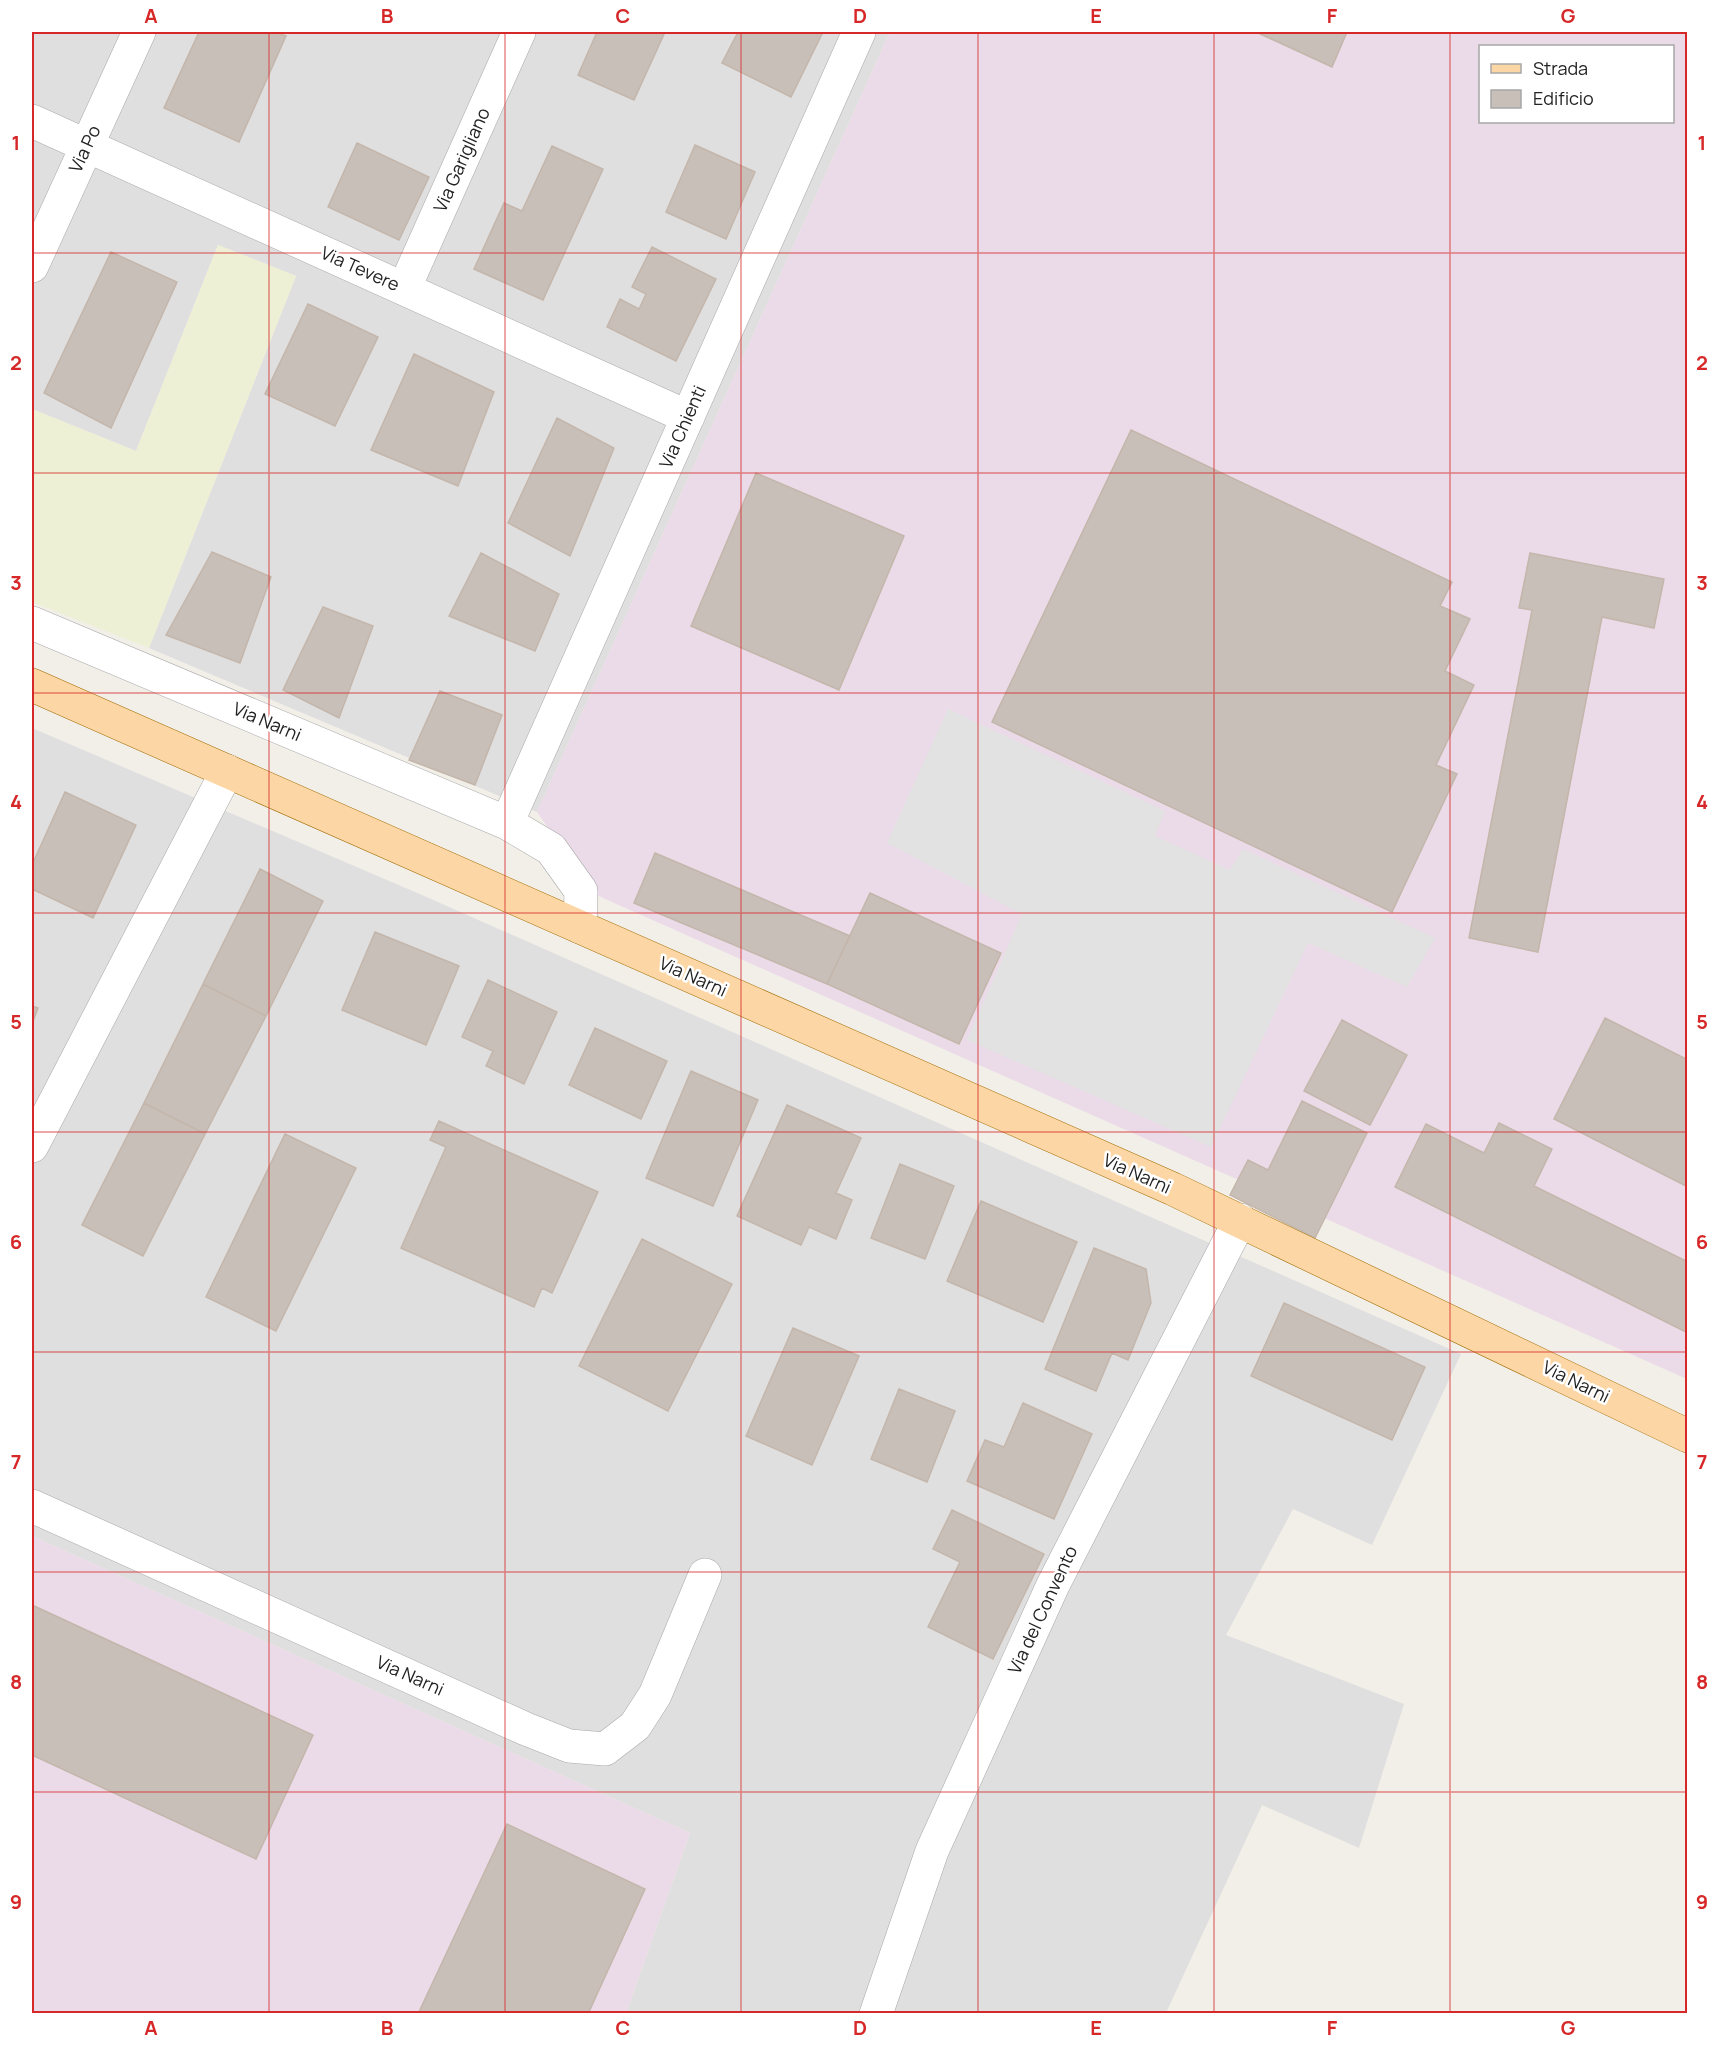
<svg xmlns="http://www.w3.org/2000/svg" width="1719" height="2045" font-family="Manrope,sans-serif">
<style>
.residential{fill:#e0dfdf}
.industrial{fill:#ebdbe8;fill-rule:evenodd}
.farmland{fill:#eef0d5}
.parking{fill:#e2e2e2}
.building{fill:#c7bfb8;stroke:#c4b6ab;stroke-width:1.5}
.lines{fill:none;stroke-linecap:round;stroke-linejoin:round}
.minor-casing{stroke:#a9a9a9;stroke-width:34}
.tertiary-casing{stroke:#a9a9a9;stroke-width:34}
.primary-casing{stroke:#a06b00;stroke-width:34}
.minor{stroke:#fff;stroke-width:33}
.tertiary{stroke:#fff;stroke-width:33}
.primary{stroke:#fcd6a4;stroke-width:33}
.grid{fill:none;stroke:#d62828;stroke-width:1.5;stroke-opacity:0.55}
.labels{text-anchor:middle;stroke-width:5;stroke-linejoin:round;paint-order:stroke}
.street-label{font-size:18px;fill:#222;stroke:#fff}
.neatline{fill:none;stroke:#d62828;stroke-width:2}
.grid-label{font-size:20px;text-anchor:middle;font-weight:bold;fill:#d62828}
</style>
<rect width="100%" height="100%" fill="#f2efe9"/>
<path class="residential" d="M32,32h858l-353,780 -388,-164 147,-372 -78,-31 -82,206 -104,-42z
M32,728l390,167 1039,459 -89,191 -79,-36 -67,126 178,69 -45,144 -97,-43 -96,208h-540l64,-180 -658,-297z"/>
<path class="industrial" d="M890,32h797v1347l-1093,-485 -57,-82zM1480,46h192v76h-192z
M32,1536l658,297 -64,180 -594,1z"/>
<path class="farmland" d="M218,245l78,31 -147,372 -117,-46v-193l104,42z"/>
<path class="parking" d="M948,709l217,102 -10,25 75,34 13,-21 192,89 -28,49 -99,-44 -97,204 -244,-107 55,-126 -135,-71z"/>
<path class="building" d="M199,32h76l11,4 -47,106 -75,-34z
M597,32h68l-31,68 -56,-25z
M738,32h85l-32,65 -69,-34z
M1256,32h91l-15,35z
M357,143l72,34 -30,63 -71,-33z
M695,145l60,27 -29,67 -60,-27z
M552,146l51,23 -60,131 -69,-31 30,-66 18,8z
M652,247l64,32 -40,82 -69,-34 13,-28 19,10 7,-15 -14,-7z
M111,252l66,30 -66,146 -67,-35z
M308,304l70,33 -43,89 -70,-32z
M414,354l80,38 -36,94 -87,-36z
M557,418l57,30 -44,108 -62,-33z
M1131,430l321,152 -12,24 30,13 -25,52 29,14 -38,80 21,9 -65,138 -400,-190z
M756,473l148,63 -65,154 -148,-64z
M212,552l59,25 -31,86 -74,-28z
M481,553l78,41 -24,57 -86,-35z
M1530,553l134,26 -10,49 -52,-11 -64,335 -69,-14 63,-328 -13,-2z
M323,607l50,19 -34,92 -56,-28z
M440,691l62,24 -27,70 -66,-25z
M65,792l71,33 -43,93 -61,-29v-24z
M655,853l195,83 -23,48 -193,-81z
M260,869l63,32 -57,115 -63,-32z
M870,893l131,60 -42,91 -132,-60z
M375,932l84,34 -33,79 -84,-35z
M488,980l69,32 -33,72 -38,-18 7,-15 -31,-14z
M203,984l63,32 -61,118 -61,-31z
M32,1006l6,2 -6,16z
M1605,1018l83,42v127l-134,-68z
M1342,1020l65,35 -37,70 -66,-34z
M595,1028l72,33 -26,58 -72,-34z
M691,1071l67,29 -45,106 -67,-28z
M1302,1101l65,32 -52,105 -85,-43 18,-35 20,10z
M144,1103l61,31 -62,122 -61,-31z
M787,1105l74,33 -25,55 16,7 -16,39 -27,-12 -8,18 -64,-29z
M439,1121l159,71 -46,101 -10,-5 -8,19 -133,-59 45,-101 -16,-7z
M1499,1123l53,26 -18,37 154,76v71l-293,-146 31,-63 58,29z
M285,1134l71,34 -80,163 -70,-34z
M900,1164l54,22 -29,73 -54,-21z
M981,1201l96,41 -34,80 -96,-41z
M642,1239l90,45 -64,127 -89,-45z
M1094,1248l52,21 5,34 -23,57 -16,-7 -16,38 -51,-22z
M1284,1303l141,64 -33,73 -141,-64z
M793,1328l66,28 -47,109 -66,-29z
M899,1389l56,22 -28,71 -56,-23z
M1023,1403l69,31 -38,85 -87,-38 18,-41 19,7z
M952,1510l92,44 -51,105 -65,-32 32,-65 -27,-13z
M32,1605l281,130 -57,124 -224,-104z
M507,1824l138,65 -57,125h-170z"/>
<g class="lines">
<defs>
<path id="minor" d="M32,121l656,296
M32,266l107,-234
M404,289l115,-257
M32,623l475,200 44,26 30,42 -1,36
M507,823l352,-791
M32,1146l195,-375
M32,1506l494,223 43,17 36,3 30,-23 20,-31 50,-120"/>
<path id="tertiary" d="M876,2014l56,-163 121,-266 187,-365"/>
<path id="primary" d="M32,685l1141,504 515,247"/>
</defs>
<use href="#minor" class="minor-casing"/>
<use href="#tertiary" class="tertiary-casing"/>
<use href="#primary" class="primary-casing"/>
<use href="#minor" class="minor"/>
<use href="#tertiary" class="tertiary"/>
<use href="#primary" class="primary"/>
</g>
<path class="grid" d="M269,32v1982M505,32v1982M741,32v1982M978,32v1982M1214,32v1982M1450,32v1982M32,253h1656M32,473h1656M32,693h1656M32,913h1656M32,1132h1656M32,1352h1656M32,1572h1656M32,1792h1656"/>
<g class="labels">
<g class="street-label">
<text transform="translate(85 149) rotate(-65)" y="6">Via Po</text>
<text transform="translate(462 160) rotate(-66)" y="6">Via Garigliano</text>
<text transform="translate(360 269) rotate(24)" y="6">Via Tevere</text>
<text transform="translate(683 427) rotate(-66)" y="6">Via Chienti</text>
<text transform="translate(267 722) rotate(23)" y="6">Via Narni</text>
<text transform="translate(693 977) rotate(24)" y="6">Via Narni</text>
<text transform="translate(1137 1174) rotate(24)" y="6">Via Narni</text>
<text transform="translate(1576 1382) rotate(26)" y="6">Via Narni</text>
<text transform="translate(1043 1610) rotate(-65)" y="6">Via del Convento</text>
<text transform="translate(410 1676) rotate(24)" y="6">Via Narni</text>
</g>
</g>
<rect width="1719" height="2045" fill="none" stroke="#ffffff" stroke-width="66"/>
<rect x="1479" y="45" width="195" height="78" fill="#ffffff" stroke="#a7a7a7" stroke-width="1.5"/>
<rect x="1491" y="64" width="30" height="9" fill="#fcd6a4" stroke="#a7a7a7" stroke-width="1.5"/>
<text x="1533" y="75" font-size="18" fill="#222222">Strada</text>
<rect x="1491" y="90" width="30" height="18" fill="#c7bfb8" stroke="#a7a7a7" stroke-width="1.5"/>
<text x="1533" y="105" font-size="18" fill="#222222">Edificio</text>
<rect x="33" y="33" width="1653" height="1979" class="neatline"/>
<g class="grid-label">
<text x="151" y="23">A</text>
<text x="387" y="23">B</text>
<text x="623" y="23">C</text>
<text x="860" y="23">D</text>
<text x="1096" y="23">E</text>
<text x="1332" y="23">F</text>
<text x="1568" y="23">G</text>
<text x="16" y="150">1</text>
<text x="1702" y="150">1</text>
<text x="16" y="370">2</text>
<text x="1702" y="370">2</text>
<text x="16" y="590">3</text>
<text x="1702" y="590">3</text>
<text x="16" y="809">4</text>
<text x="1702" y="809">4</text>
<text x="16" y="1029">5</text>
<text x="1702" y="1029">5</text>
<text x="16" y="1249">6</text>
<text x="1702" y="1249">6</text>
<text x="16" y="1469">7</text>
<text x="1702" y="1469">7</text>
<text x="16" y="1689">8</text>
<text x="1702" y="1689">8</text>
<text x="16" y="1909">9</text>
<text x="1702" y="1909">9</text>
<text x="151" y="2035">A</text>
<text x="387" y="2035">B</text>
<text x="623" y="2035">C</text>
<text x="860" y="2035">D</text>
<text x="1096" y="2035">E</text>
<text x="1332" y="2035">F</text>
<text x="1568" y="2035">G</text>
</g>
</svg>
